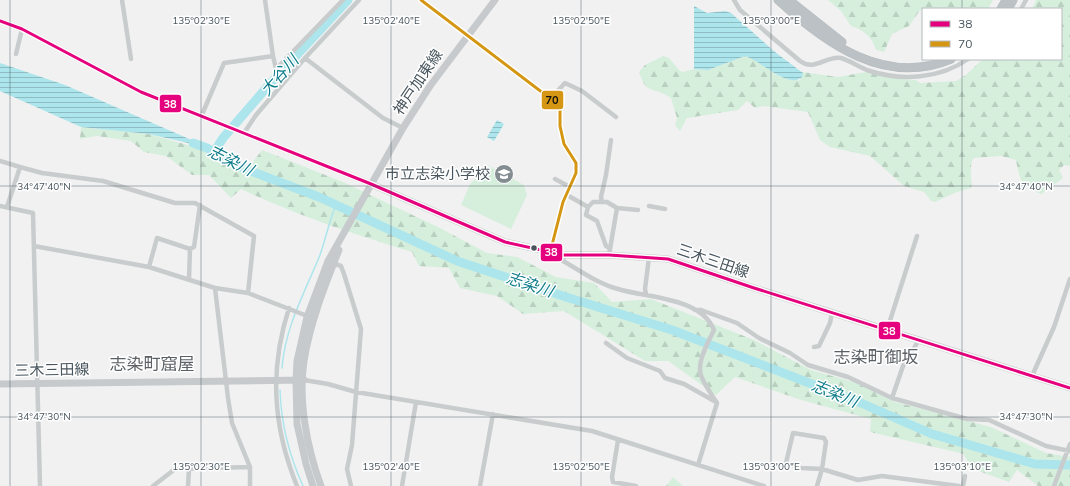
<svg xmlns="http://www.w3.org/2000/svg" width="1070" height="486" font-family="Mulish,'Noto Sans JP',sans-serif">
<style>
.forest{fill:url(#forest-firs)}
.garden{fill:#d6efdd}
.water{fill:url(#water-rules)}
.lines{fill:none;stroke-linecap:round;stroke-linejoin:round}
.stream{stroke:#ace5ec;stroke-width:1.5}
.river{stroke:#ace5ec;stroke-width:9}
.highway-casing{stroke:#b6bcc0;stroke-width:9}
.street{stroke:#c8cccd;stroke-width:4.5}
.secondary{stroke:#cacdcf;stroke-width:6}
.primary{stroke:#c6cacc;stroke-width:7}
.highway{stroke:#bbc1c4;stroke-width:8}
.bus-1-casing{stroke:#fff;stroke-width:6}
.bus-2-casing{stroke:#fff;stroke-width:6}
.bus-1{stroke:#e5007d;stroke-width:3}
.bus-2{stroke:#d49613;stroke-width:3}
.ticks{fill:none;stroke:#48555d;stroke-width:1;stroke-opacity:0.45}
.bus-dot{fill:#48555d;stroke:#fff;stroke-width:1.5}
.labels{text-anchor:middle;stroke-width:3;stroke-linejoin:round;paint-order:stroke}
.street-label{font-size:15px;fill:#48555d;stroke:#fff}
.poi-label{font-size:15px;fill:#48555d;stroke:#fff;text-anchor:end}
.water-label{font-size:16px;font-style:italic;fill:#0f7d8b;stroke:#fff}
.quarter-label{font-size:17px;fill:#5c6165;stroke:#fff}
.ticks-label{font-size:10px;text-anchor:middle;fill:#48555d;stroke:#fff;stroke-width:3;stroke-linejoin:round;paint-order:stroke}
.line-badge{stroke:#fff;stroke-width:1.5}
.badge-label{font-size:11px;text-anchor:middle;font-weight:bold;fill:#fff}
.pale-badge-label{font-size:11px;text-anchor:middle;font-weight:bold;fill:#111}
</style>
<defs>
<pattern id="forest-firs" width="22" height="20" patternUnits="userSpaceOnUse"><rect width="22" height="20" fill="#d6efdd"/><path d="M5 1l3.5 6h-7zM16 11l3.5 6h-7z" fill="#b9cfc0"/></pattern>
<pattern id="water-rules" width="6" height="5" patternUnits="userSpaceOnUse"><rect width="6" height="5" fill="#ace5ec"/><path d="M0 2.5h6" fill="none" stroke="#8ebcc2"/></pattern>
</defs>
<rect width="100%" height="100%" fill="#f1f1f1"/>
<path class="forest" d="M828,0h165l-5,9 -68,1 -11,16 -17,8 -8,18 -8,-2c-4,-13 -12,-20 -25,-24l-10,-15z
M1036,0h34v166l-6,-1 -5,5 4,8c-7,6 -14,9 -21,16 -22,-7 -22,-14 -26,-34l-15,-4 -27,2c-6,7 -1,21 -3,30l-14,4 -22,10 -4,-1 -7,-9 -20,-6 -34,-30 -40,-9 -10,-7 -12,-28 -44,-6 -9,2 -8,-7 -9,9 -51,8 -7,13 -5,-6 2,-7 -6,-20c-18,-13 -24,-1 -32,-26l6,-7 18,-9 6,2 11,13 3,1 11,-3 14,1 37,-14c22,6 31,27 55,24l2,-8 36,5 28,-5 36,7 14,1 4,3 36,-2 10,-6 17,-16h78v-50h-29z
M81,127l68,7 49,14 48,23 16,-21 81,32 97,46 47,25 30,4 39,20 38,6 18,19 39,-3 103,41 57,30 46,13 38,19 96,25 55,26 24,4v29h-32l-21,-16 -8,12 -39,-14 -6,-14 -94,-22 1,-13 -70,-19 -66,-23 -19,18 -48,-34h-23l-81,-50 -41,3 -26,-18 -37,-8 -11,-20 -30,-2 -7,-14c-59,-18 -116,-37 -171,-63l-10,9 -22,-23h-17l-26,-19 -22,-4 -13,-11 -34,-5 -17,3z
M673,477l10,9h-17z"/>
<path class="garden" d="M489,166l35,19 3,10 -16,34 -50,-24 9,-21z"/>
<path class="water" d="M694,6l13,7 18,-2 6,2 44,39 28,21 -1,4c-14,13 -40,-16 -57,-21l-37,14 -14,-1z
M0,63l65,22 145,63 -61,-14 -68,-7 -81,-36z
M497,120l7,4 -10,17 -7,-4z"/>
<g class="lines">
<path class="stream" d="M282,368c3,-41 23,-76 38,-113 6,-17 9,-34 16,-50
M280,390c1,34 9,65 23,96"/>
<path class="river" d="M193,143l14,5 36,20 76,29 138,64 109,36 106,33 189,73 71,31 103,30 35,1
M214,152l9,-14 45,-52 80,-86"/>
<defs>
<path id="highway" d="M778,0c47,43 107,87 173,59
M789,0l53,42
M1001,9l5,-9
M1008,9l5,-9"/>
</defs>
<use href="#highway" class="highway-casing"/>
<path class="street" d="M122,0l9,59
M359,0l-54,58 78,60 20,10
M421,0l139,106v20l4,18 12,19v10l-13,29 -13,51
M734,0l6,10 60,51c15,11 27,-6 41,-3 10,3 19,10 29,13 31,10 70,8 98,-12
M1021,9l5,-9
M16,54l6,-25
M273,56l3,13 67,-69
M550,99l15,-16 17,8 34,26
M201,117l23,-54 49,-7 -8,-56
M244,133l12,-18 49,-57
M0,161l20,6
M555,179l15,8
M567,195l21,12
M602,202l-1,-5 5,-22 5,-35
M0,206l33,7 7,273
M649,206l16,3
M7,207l13,-40 22,6 61,8 72,22h20l59,33 -6,57
M617,208l21,2
M34,246l115,21 66,21 33,5 62,24
M564,255l-1,6c18,10 35,23 55,28 29,9 83,8 96,41 -6,13 -19,34 -12,48 4,9 10,17 15,25l-19,62
M609,255l8,-47 -10,-6h-14l-5,5 -2,8 11,6 9,25 3,2
M332,263l9,3 3,8 17,55 -9,116 -5,24 4,17
M149,267l8,-29 33,11
M189,279l1,-30 4,-2 6,-42
M215,288l13,110 4,25 18,44v19
M646,294l-1,-5 4,-32
M289,308c-20,62 -16,119 8,178
M695,310h6l36,13 22,15 31,15 18,12 40,12 44,21 75,21 22,1 57,26 24,5
M887,330l30,-94
M606,343l21,15 33,13 5,7 19,6 32,18
M814,347l5,-1 11,-23 2,-10
M1032,376l22,-49 16,-48
M304,380l24,4 28,8 236,39 172,55
M892,398l11,-32 16,-26
M618,440l-6,37 1,5 23,4
M153,486l22,-17 75,-2
M188,486l1,-17
M402,486l14,-84
M480,486l13,-72
M817,486l5,-17 4,-27 -2,-4 -31,-5 -7,30 15,5 21,1 36,11 24,-4 77,10
M963,486l2,-10
M1054,486l16,-42"/>
<path class="secondary" d="M0,21l22,8 119,63 230,92"/>
<path class="primary" d="M371,184l134,58 59,13h45l59,4 86,29 316,100
M0,384l304,-4
M313,486l-7,-22 -9,-40 -1,-44 1,-19 10,-44 21,-56 75,-133 27,-42 65,-86
M321,486c-14,-38 -23,-85 -17,-125 6,-38 21,-76 35,-111"/>
<use href="#highway" class="highway"/>
<defs>
<path id="bus-1" d="M0,21l22,8 119,63 230,92 134,58 59,13h45l59,4 86,29 316,100"/>
<path id="bus-2" d="M421,0l139,106v20l4,18 12,19v10l-13,29 -13,51"/>
</defs>
<use href="#bus-1" class="bus-1-casing"/>
<use href="#bus-2" class="bus-2-casing"/>
<use href="#bus-1" class="bus-1"/>
<use href="#bus-2" class="bus-2"/>
</g>
<path class="ticks" d="M10,0v486M201,0v486M391,0v486M581,0v486M771,0v486M962,0v9M962,59v427M0,186h1070M0,417h1070"/>
<defs>
<symbol id="school-disc" viewBox="-11 -11 22 22"><circle r="9.5" fill="#838c91" stroke="#fff"/><path d="M0-5L7-2L0 1L-7-2ZM-4 1L0 2.5L4 1V4Q0 6-4 4Z" fill="#fff"/></symbol>
</defs>
<g fill-rule="evenodd">
<use href="#school-disc" x="493" y="163" width="22" height="22"/>
</g>
<circle class="bus-dot" cx="534" cy="248" r="3.5"/>
<g class="labels">
<g class="street-label">
<text transform="translate(418 82) rotate(-56)" y="5">神戸加東線</text>
<text transform="translate(713 261) rotate(19)" y="5">三木三田線</text>
<text transform="translate(52 370) rotate(-1)" y="5">三木三田線</text>
</g>
<g class="poi-label">
<text x="490" y="179">市立志染小学校</text>
</g>
<g class="water-label">
<text transform="translate(279 75) rotate(-48)" y="6">大谷川</text>
<text transform="translate(231 160) rotate(26)" y="6">志染川</text>
<text transform="translate(530 284) rotate(18)" y="6">志染川</text>
<text transform="translate(835 393) rotate(22)" y="6">志染川</text>
</g>
<g class="quarter-label">
<text x="876" y="363">志染町御坂</text>
<text x="152" y="370">志染町窟屋</text>
</g>
</g>
<g class="ticks-label">
<text x="201" y="24">135°02'30"E</text>
<text x="391" y="24">135°02'40"E</text>
<text x="581" y="24">135°02'50"E</text>
<text x="771" y="24">135°03'00"E</text>
<text x="44" y="190">34°47'40"N</text>
<text x="1026" y="190">34°47'40"N</text>
<text x="44" y="420">34°47'30"N</text>
<text x="1026" y="420">34°47'30"N</text>
<text x="201" y="470">135°02'30"E</text>
<text x="391" y="470">135°02'40"E</text>
<text x="581" y="470">135°02'50"E</text>
<text x="771" y="470">135°03'00"E</text>
<text x="962" y="470">135°03'10"E</text>
</g>
<g class="line-badge">
<rect x="541" y="90" width="23" height="20" rx="4" fill="#d49613"/>
<rect x="159" y="94" width="23" height="19" rx="4" fill="#e5007d"/>
<rect x="540" y="243" width="23" height="19" rx="4" fill="#e5007d"/>
<rect x="878" y="321" width="23" height="19" rx="4" fill="#e5007d"/>
</g>
<g class="badge-label">
<text x="170" y="108">38</text>
<text x="551" y="256">38</text>
<text x="889" y="335">38</text>
</g>
<g class="pale-badge-label">
<text x="552" y="104">70</text>
</g>
<rect x="922" y="8" width="140" height="52" fill="#ffffff" stroke="#b6bbbe"/>
<rect x="930" y="21" width="20" height="6" fill="#e5007d" stroke="#b6bbbe"/>
<text x="958" y="28" font-size="12" fill="#48555d">38</text>
<rect x="930" y="41" width="20" height="6" fill="#d49613" stroke="#b6bbbe"/>
<text x="958" y="48" font-size="12" fill="#48555d">70</text>
</svg>
